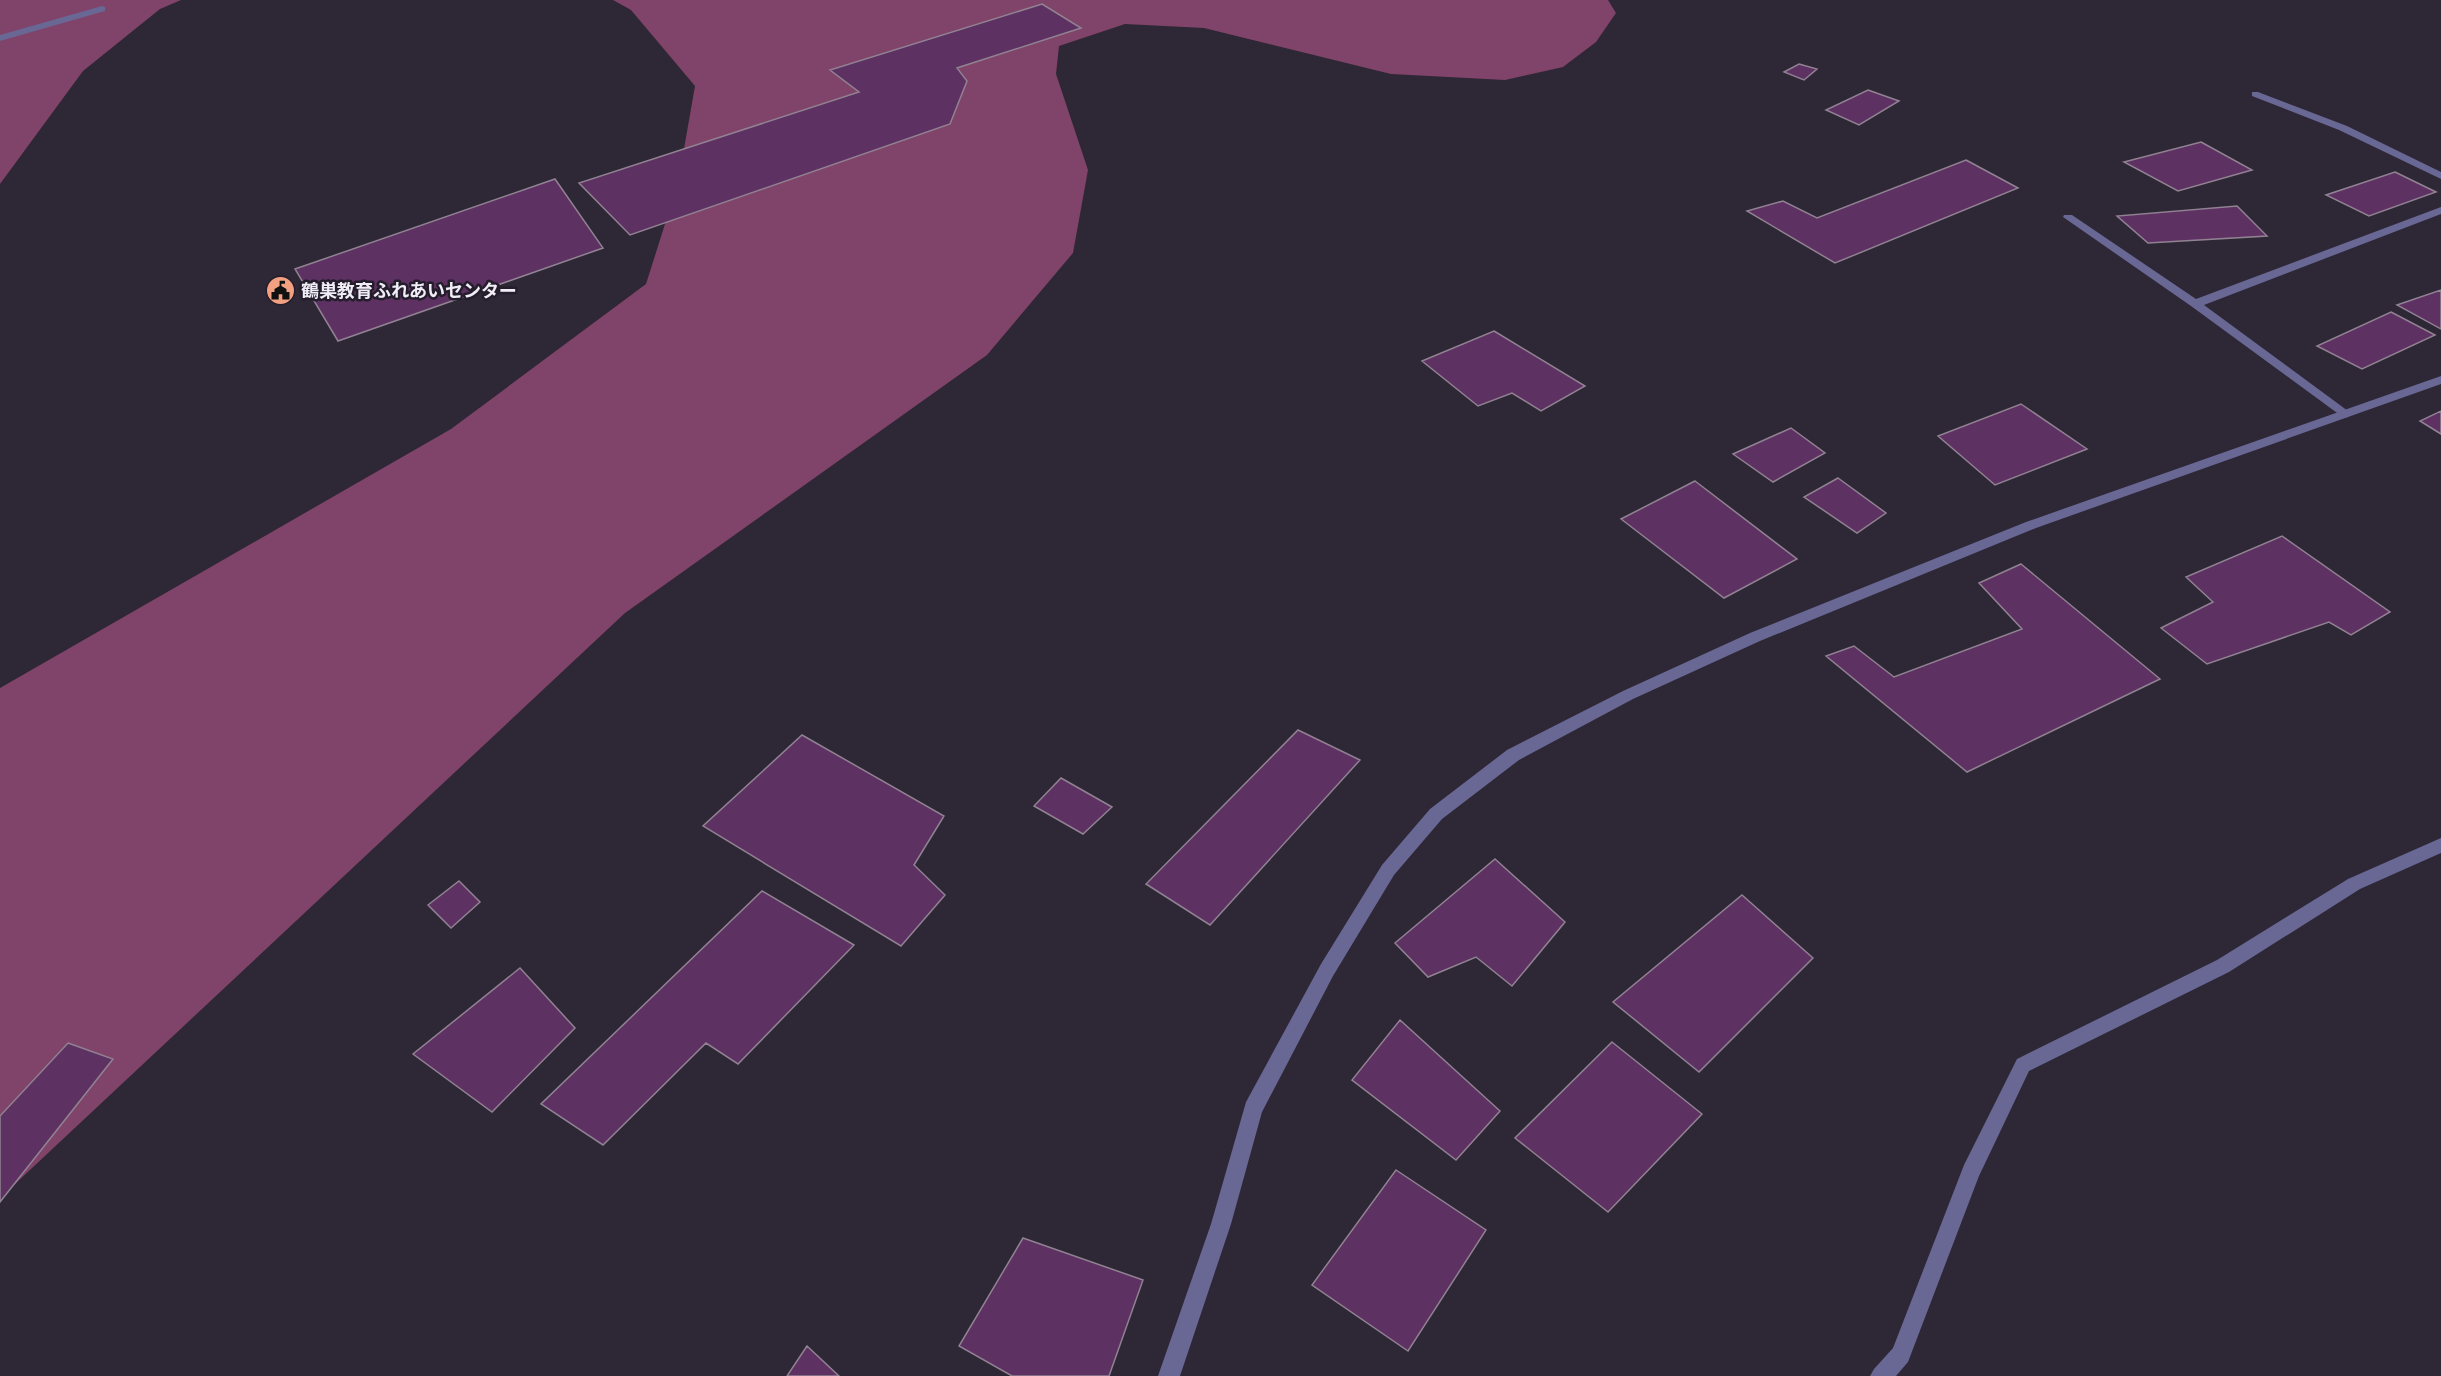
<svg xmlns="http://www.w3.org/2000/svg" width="2441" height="1376" font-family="'Noto Serif','Noto Sans JP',serif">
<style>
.forest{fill:#804369}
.building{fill:#5e3163;stroke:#918292;stroke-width:1.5}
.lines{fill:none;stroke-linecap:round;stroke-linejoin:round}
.lane{fill:#696794;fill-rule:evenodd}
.street{fill:#696794;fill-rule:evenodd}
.labels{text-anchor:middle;stroke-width:5;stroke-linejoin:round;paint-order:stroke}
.far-poi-label{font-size:18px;font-weight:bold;fill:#f1edf7;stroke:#241d2c;text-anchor:start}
</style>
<rect width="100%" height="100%" fill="#2d2736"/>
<path class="forest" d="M0,0h181l-21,9 -77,62 -83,113z
M613,0h995l8,13 -20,29 -33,25 -58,13 -114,-6 -187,-46 -79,-4 -66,22 -3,28 32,96 -15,83 -86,102 -362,258 -625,585v-510l451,-259 195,-145 32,-101 17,-97 -64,-76z"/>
<path class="building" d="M1042,4l39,24 -124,40 10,13 -17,43 -320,111 -51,-52 280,-91 -29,-22z
M1799,64l18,5 -13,11 -20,-8z
M1868,90l31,11 -40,24 -33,-15z
M2201,142l51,28 -74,21 -54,-29z
M1966,160l52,28 -183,75 -88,-52 36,-10 34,17z
M2395,172l41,20 -67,24 -43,-21z
M555,179l48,69 -265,93 -43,-72z
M2237,206l30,30 -119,7 -31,-27z
M2441,290v39l-44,-24z
M2391,312l44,23 -73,34 -45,-23z
M1494,331l91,55 -44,25 -29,-18 -34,13 -56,-45z
M2021,404l66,45 -92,36 -57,-49z
M2441,411v23l-21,-13z
M1791,428l34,25 -52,29 -40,-28z
M1838,478l48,35 -29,20 -53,-36z
M1695,481l102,78 -73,39 -103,-79z
M2282,536l108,76 -39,23 -22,-13 -122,42 -46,-36 52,-26 -27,-25z
M2021,564l139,115 -193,93 -141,-116 28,-10 40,31 128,-48 -43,-46z
M1298,730l62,30 -150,165 -64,-41z
M802,735l142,81 -30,49 31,30 -44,51 -198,-120z
M1061,778l51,29 -29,27 -49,-28z
M1495,859l70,63 -53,64 -36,-29 -48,20 -33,-34z
M459,881l21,21 -29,26 -23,-23z
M762,891l92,54 -116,119 -32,-21 -103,102 -62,-41z
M1742,895l71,63 -114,114 -86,-70z
M520,968l55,60 -83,84 -79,-58z
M1400,1020l100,91 -44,49 -104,-80z
M1612,1042l90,72 -94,98 -93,-74z
M68,1043l45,16 -113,143v-86z
M1396,1170l90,60 -78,121 -96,-66z
M1023,1238l120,42 -34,96h-97l-53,-30z
M807,1346l32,30h-52z"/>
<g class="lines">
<path class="lane" d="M2252,92h6l89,34 94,46v7l-102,-49 -87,-34z
M2441,207v7l-237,91 144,106 2,3 -2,3 -4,1 -153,-112 -128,-89 1,-2h8l124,84z"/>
<path class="street" d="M102,6l3,1v4l-105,30v-6z
M2441,376v8l-405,144 -276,113 -127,58 -114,61 -77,59 -48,56 -61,101 -71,136 -31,112 -51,152h-22l53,-152 35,-122 75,-138 61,-99 48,-56 77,-59 116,-59 127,-58 276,-111z
M2441,838v15l-81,36 -131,83 -200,99 -50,105 -71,186 -12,14h-26l4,-7 19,-21 71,-183 53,-106 200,-99 131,-81z"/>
</g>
<defs>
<symbol id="civic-disc" viewBox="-11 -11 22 22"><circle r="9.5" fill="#f2a081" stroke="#241d2c"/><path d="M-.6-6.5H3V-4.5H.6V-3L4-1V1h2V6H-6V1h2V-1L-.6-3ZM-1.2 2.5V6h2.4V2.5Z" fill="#111"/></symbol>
</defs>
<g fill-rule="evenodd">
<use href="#civic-disc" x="264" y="274" width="33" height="33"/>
</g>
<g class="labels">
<g class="far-poi-label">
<text x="301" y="297">鶴巣教育ふれあいセンター</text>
</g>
</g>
</svg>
